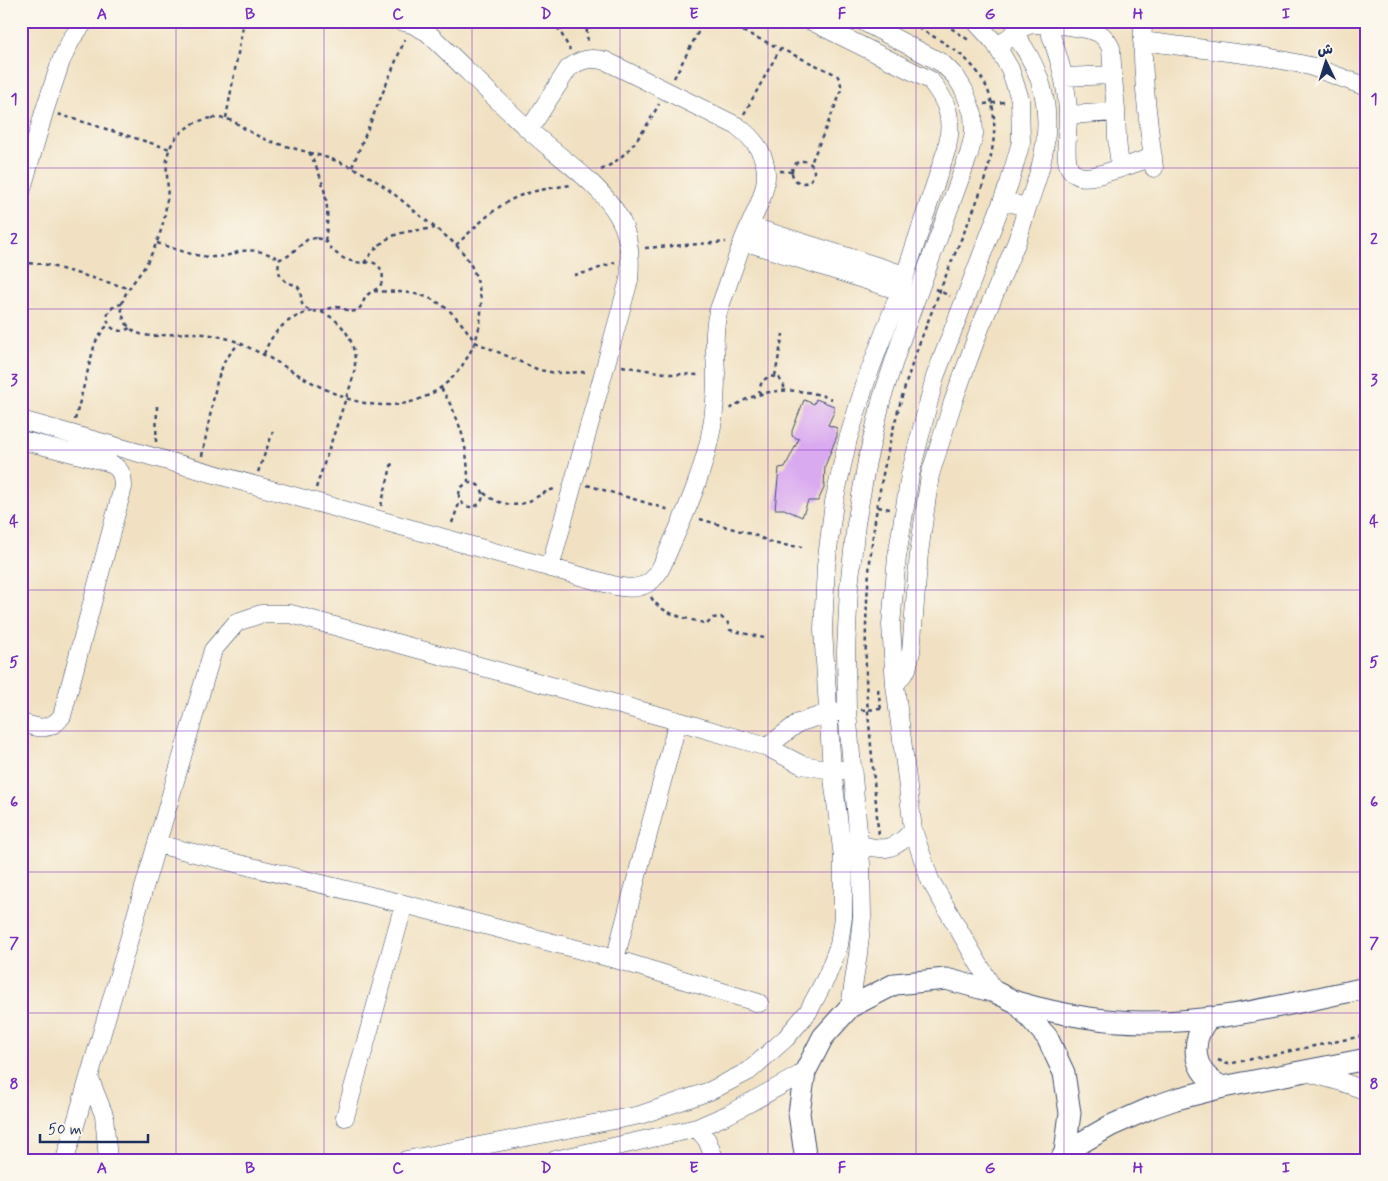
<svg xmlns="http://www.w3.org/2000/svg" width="1388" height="1181" font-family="Mynerve,'Playpen Sans Arabic',sans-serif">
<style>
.building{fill:#daaaf0}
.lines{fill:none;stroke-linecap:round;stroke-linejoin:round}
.minor-casing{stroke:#3b4a6d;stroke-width:19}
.tertiary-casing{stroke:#3b4a6d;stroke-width:23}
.path{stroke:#3b4a6d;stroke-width:2.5;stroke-dasharray:4 4;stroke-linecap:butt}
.minor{stroke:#fff;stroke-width:18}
.tertiary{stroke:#fff;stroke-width:21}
.grid{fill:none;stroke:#7b2cbf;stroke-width:1;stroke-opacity:0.55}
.neatline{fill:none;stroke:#7b2cbf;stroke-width:2}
.grid-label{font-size:16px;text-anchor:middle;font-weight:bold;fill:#7b2cbf}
</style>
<rect width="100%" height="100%" fill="#fbf7ec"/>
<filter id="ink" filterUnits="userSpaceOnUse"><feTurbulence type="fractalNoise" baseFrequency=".02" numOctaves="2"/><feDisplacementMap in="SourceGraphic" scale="10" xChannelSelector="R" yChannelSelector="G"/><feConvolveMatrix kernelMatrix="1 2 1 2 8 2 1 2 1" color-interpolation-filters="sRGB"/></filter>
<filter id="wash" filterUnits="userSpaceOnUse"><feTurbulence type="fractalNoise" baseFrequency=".0096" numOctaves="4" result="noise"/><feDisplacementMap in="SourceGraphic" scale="20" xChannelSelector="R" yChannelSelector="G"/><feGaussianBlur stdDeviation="1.12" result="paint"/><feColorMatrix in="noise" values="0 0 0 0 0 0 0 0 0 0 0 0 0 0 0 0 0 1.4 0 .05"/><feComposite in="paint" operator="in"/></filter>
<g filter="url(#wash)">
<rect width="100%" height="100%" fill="#f1e1c2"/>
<g id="blocks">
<path class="building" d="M816,399l18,7v6l-6,13 9,3v8l-12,30 -1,22 -6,13h-10l-6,16 -18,-8h-9l4,-41 6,-1 14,-28 -7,-3v-5l12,-31 10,4z"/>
</g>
</g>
<g filter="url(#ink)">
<use href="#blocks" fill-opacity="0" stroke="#3b4a6d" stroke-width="1"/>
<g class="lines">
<defs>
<path id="minor" d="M400,21l12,3 15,8c34,32 67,66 102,98 28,26 71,53 90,87 11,19 12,41 10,63l-79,288
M975,21l20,22 15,26 10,30 1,43 -12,42 -74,193 -25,98 -13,82 -6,68 4,60 11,86 7,59 17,50 65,112
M1143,21c-2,49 5,98 11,147
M1047,24c11,30 21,61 21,93 0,12 -4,40 1,50 1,2 5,7 8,8 10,6 33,-4 44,-7
M1014,33c30,40 39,78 28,127 -3,16 -10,33 -15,48
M1142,41l125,16 43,9 57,21
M998,48c9,-9 19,-19 31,-23 15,-3 57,2 70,8 6,4 9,9 12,15 1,21 3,41 5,62 1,20 0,38 5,58l32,-11
M1064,77l49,-2
M1068,115l48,-3
M21,192l24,-83 16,-48 11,-23 13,-17
M750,226l155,49
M743,241l157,50
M21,420l595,166c13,3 26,3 36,-6 9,-8 13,-22 18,-33 18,-39 35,-79 42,-121 3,-18 4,-36 4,-53 -1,-21 -3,-41 2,-61 3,-9 7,-19 10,-28 5,-15 10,-29 15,-43 8,-21 24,-47 23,-68 -1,-21 -13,-35 -29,-47l-131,-65c-15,-4 -26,-2 -38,8l-39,61
M21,440l87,22c12,6 15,12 15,25l-61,229c-12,16 -24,12 -41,7
M895,685l12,-16 4,-17 8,-99 11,-78 23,-73 27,-74 37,-87 10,-33 -24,-8
M767,747l31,-24 30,-10 9,-1
M157,844l247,60 211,55 144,44
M859,844c26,8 36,6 54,-14
M615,959l63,-238
M850,1007l8,-53 4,-37 -1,-53 -14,-153 -1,-60 3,-64 7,-63 11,-63 15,-63 20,-61 67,-183 5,-20 -1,-20 -9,-24 -8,-13 -14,-14 -80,-42
M1303,1071l39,11 25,9
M89,1077l15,38 4,45
M345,1117l59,-213
M697,1128l10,12 8,20
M65,1160l148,-510 24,-28 24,-8h30l387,107 89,26 35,18 30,5h21
M406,1160l234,-45 70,-24 39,-20 37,-33 22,-26 19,-36 12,-31 4,-28v-60l-11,-87 -9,-140 3,-64 8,-64 14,-63 19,-61 33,-87 47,-143c6,-28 2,-45 -17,-68l-119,-59
M555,1160l142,-32 32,-14 76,-42"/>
<path id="tertiary" d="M1016,1002c42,12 84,20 128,20 75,1 150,-20 223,-34
M1210,1017c-22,23 -18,57 13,70
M1065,1152l45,-26 43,-19 23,-8 47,-12 144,-28
M808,1160l-3,-6 -6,-41 6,-41 18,-35 27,-30 45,-23 51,-5 49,13 21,10 31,35 17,36 6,40 -5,39 -4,8"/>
</defs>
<use href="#minor" class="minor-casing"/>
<use href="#tertiary" class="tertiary-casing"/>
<path class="path" d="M552,21l8,10 10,19
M586,21l2,24
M721,21l116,54c5,8 5,13 2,22l-28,66
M937,21l14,7 19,13
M561,30c7,-8 16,-9 25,-5
M674,78l30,-57
M984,104l20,-2
M58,114l112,35
M744,114l36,-65
M212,118c5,0 10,0 15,1 6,2 13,6 18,10 9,5 18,10 28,13 26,9 53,13 78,25 25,11 47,30 67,47 13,11 28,21 40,33 29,31 30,80 7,114 -16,27 -46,44 -77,44 -52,1 -91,-35 -136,-56 -7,-3 -15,-8 -23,-10 -13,-4 -28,-6 -41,-6 -21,0 -48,11 -62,-10 -14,-24 10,-40 20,-59 10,-17 18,-38 20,-58 2,-10 2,-20 1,-30 0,-5 -1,-11 0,-16 2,-23 23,-39 45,-42z
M226,118l18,-97
M309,152c16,30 22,55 16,89
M792 172a11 11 0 1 1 22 0a11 11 0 1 1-22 0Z
M352,167l53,-128
M601,170c29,-14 43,-39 58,-66
M780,171l12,1
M317,238c2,1 5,1 7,2 3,2 5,6 7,9 4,4 8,6 12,9 6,3 12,4 19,5 5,0 10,-2 14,1 8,5 9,18 2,24 -4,3 -9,4 -12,9 -4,5 -4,12 -11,14 -6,2 -12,-4 -18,-4 -11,1 -19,8 -30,2 -11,-7 -2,-16 -10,-23 -3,-2 -7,-2 -10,-4 -9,-5 -10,-15 -7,-23l8,-3 20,-17z
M157,243c19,6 37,14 57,14 9,0 16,-2 24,-5 15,-4 28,0 42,7
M456,245c22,-20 43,-44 72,-52 14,-4 29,-6 43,-8
M645,248l81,-6
M21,263l23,1 84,24
M364,263c24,-32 33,-30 71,-35
M574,275l15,-3 26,-10
M935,289l15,7
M374,291c11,1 23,0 35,2 33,4 49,24 66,49
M122,304c-26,4 -14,36 8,24
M475,342l64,28 17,3 32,-1
M264,354c8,-23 24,-37 48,-43
M622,366l49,8 30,1
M775,376l8,-42
M441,388c19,31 27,57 27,94
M760,394l-1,-4 3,-9 8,-5 9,2 5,8v5
M730,409c30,-22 69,-23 102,-10
M75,420l20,-77 8,-13 6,-6
M156,442l1,-36
M202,456l15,-75 8,-21 14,-17
M258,472l15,-40
M459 495a12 12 0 1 1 24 0a12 12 0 1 1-24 0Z
M587,485l83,25
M316,488c9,-27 18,-54 27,-81 4,-13 12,-30 12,-44 0,-23 -13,-43 -34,-51
M484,493c14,12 33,16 49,6 8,-4 13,-8 22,-10
M381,506l11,-43
M878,507l12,2
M700,519l54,16 19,8 9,2 20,2
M452,523l8,-22
M651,597c11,19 37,21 56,27l6,-6 8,-1 7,6 2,7 34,8
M878,689l3,21
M861,710l20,-1
M879,834c-2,-10 -2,-21 -3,-31 -2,-19 -3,-38 -5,-57 -2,-25 -5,-50 -5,-74 -3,-113 16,-227 55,-333 12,-30 23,-60 36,-90 16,-38 40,-88 37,-130 -3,-55 -47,-76 -90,-98
M1218,1060l10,4 139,-29"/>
<use href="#minor" class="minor"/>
<use href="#tertiary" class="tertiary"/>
</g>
</g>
<path class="grid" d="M176,21v1139M324,21v1139M472,21v1139M620,21v1139M768,21v1139M916,21v1139M1064,21v1139M1212,21v1139M21,168h1346M21,309h1346M21,450h1346M21,590h1346M21,731h1346M21,872h1346M21,1013h1346"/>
<rect width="1388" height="1181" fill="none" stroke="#fbf7ec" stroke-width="55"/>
<g transform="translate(1326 62) rotate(356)" stroke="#fbf7ec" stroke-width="4" paint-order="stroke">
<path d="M0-4L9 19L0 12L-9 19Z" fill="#1b2f5e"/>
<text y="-8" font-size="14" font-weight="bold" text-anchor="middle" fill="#1b2f5e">ش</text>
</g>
<path d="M40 1134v8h108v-8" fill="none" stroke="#1b2f5e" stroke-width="2.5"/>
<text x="48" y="1134" font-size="15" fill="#1b2f5e" stroke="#fbf7ec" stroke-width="4" paint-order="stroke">50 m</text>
<rect x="28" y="28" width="1332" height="1126" class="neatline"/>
<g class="grid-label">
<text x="102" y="19">A</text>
<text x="250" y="19">B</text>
<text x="398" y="19">C</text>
<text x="546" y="19">D</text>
<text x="694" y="19">E</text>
<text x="842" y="19">F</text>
<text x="990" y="19">G</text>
<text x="1138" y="19">H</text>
<text x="1286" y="19">I</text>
<text x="14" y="104">1</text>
<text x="1374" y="104">1</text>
<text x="14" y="244">2</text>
<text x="1374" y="244">2</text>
<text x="14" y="385">3</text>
<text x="1374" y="385">3</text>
<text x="14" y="526">4</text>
<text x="1374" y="526">4</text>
<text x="14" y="667">5</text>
<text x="1374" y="667">5</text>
<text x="14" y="807">6</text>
<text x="1374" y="807">6</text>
<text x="14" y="948">7</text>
<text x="1374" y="948">7</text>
<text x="14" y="1089">8</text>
<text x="1374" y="1089">8</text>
<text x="102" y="1173">A</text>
<text x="250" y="1173">B</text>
<text x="398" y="1173">C</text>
<text x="546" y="1173">D</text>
<text x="694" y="1173">E</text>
<text x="842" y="1173">F</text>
<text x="990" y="1173">G</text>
<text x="1138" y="1173">H</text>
<text x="1286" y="1173">I</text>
</g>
</svg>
